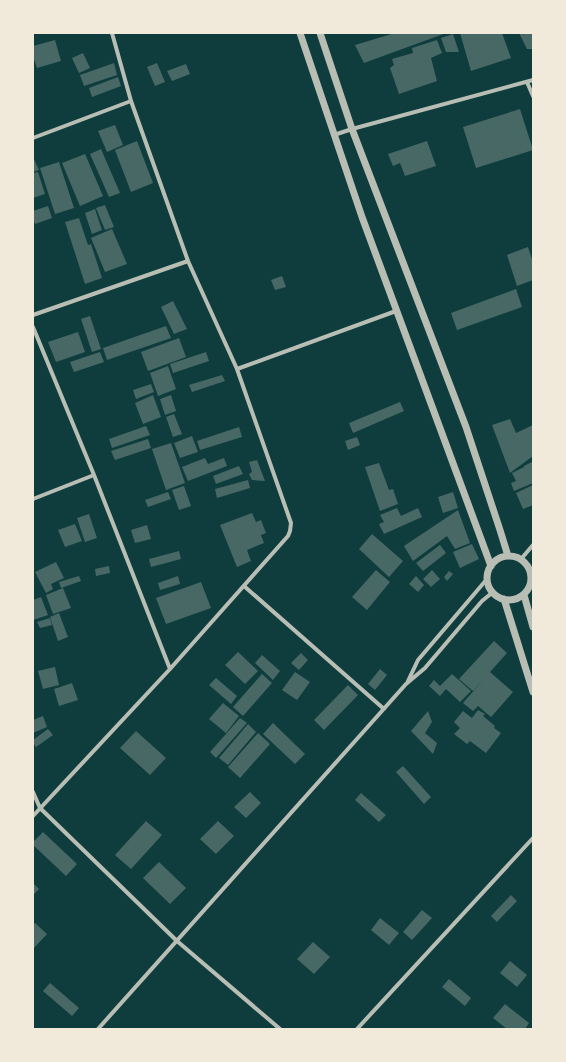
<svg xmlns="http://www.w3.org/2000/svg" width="566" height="1062" font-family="Montserrat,sans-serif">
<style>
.building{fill:#486865}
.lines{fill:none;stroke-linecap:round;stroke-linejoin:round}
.minor{stroke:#b8beb3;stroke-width:4}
.tertiary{stroke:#b8beb3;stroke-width:7}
</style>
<rect width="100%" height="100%" fill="#0f3d3e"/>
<path class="building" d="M395,33h51l-82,30 -9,-18z
M460,33h42l9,25 -40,13z
M519,33h14v16h-6z
M453,34l6,18h-13l-5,-14z
M55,40l6,21 -24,7 -4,-12v-10z
M437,40l5,13 -11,5 6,23 -38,13 -9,-26 4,-3 -2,-6 21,-6 -1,-5z
M83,53l7,15 -11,5 -7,-15z
M114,63l3,12 -33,11 -4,-11z
M157,63l8,19 -10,4 -8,-19z
M186,64l4,10 -18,7 -5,-10z
M118,77l3,9 -29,11 -3,-9z
M520,109l13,41 -57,18 -13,-41z
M115,125l8,20 -16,7 -9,-21z
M137,141l16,42 -22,9 -16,-42z
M427,141l9,25 -31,10 -5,-13 -7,3 -5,-12z
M101,149l19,44 -11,4 -19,-43z
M85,154l18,42 -23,10 -18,-43z
M33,157l6,13 -6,2z
M59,162l15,46 -19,6 -15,-46z
M38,172l7,22 -12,4v-25z
M105,205l9,22 -9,3 -9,-22z
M48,206l4,12 -17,6 -2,-6v-7z
M95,209l7,21 -10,4 -7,-21z
M79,218l9,27 3,-1 11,34 -17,6 -20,-62z
M112,229l15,35 -22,8 -14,-34z
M528,247l5,15v18l-16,6 -10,-31z
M282,276l4,11 -11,3 -4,-10z
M516,289l6,18 -65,23 -6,-17z
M173,301l14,28 -13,5 -13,-27z
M90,316l11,33 -9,3 -11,-33z
M166,326l5,12 -64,22 -4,-12z
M78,332l7,20 -29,10 -8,-20z
M179,338l7,19 -38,14 -7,-19z
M100,352l4,10 -30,10 -4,-10z
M206,352l3,9 -36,12 -3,-9z
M168,366l8,23 -18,7 -8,-23z
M222,375l3,6 -33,11 -3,-7z
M151,384l3,8 -18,7 -3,-9z
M153,395l8,22 -18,7 -8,-21z
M171,395l5,16 -11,4 -5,-16z
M400,402l4,9 -51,22 -4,-10z
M174,414l8,20 -9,3 -7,-20z
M510,419l6,14 17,-8v31l-23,17 -18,-48z
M146,426l4,9 -38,13 -3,-9z
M239,427l3,10 -42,13 -3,-9z
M192,436l6,16 -18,6 -6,-15z
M357,437l3,8 -12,5 -3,-9z
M148,439l3,9 -36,12 -4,-9z
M171,443l14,40 -19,7 -14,-41z
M205,458l3,6 16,-6 3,8 -39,15 -6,-14z
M257,460l8,21 -13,-1 -3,-6 3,-2 -3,-10z
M532,462l1,3v18l-19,8 -3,-8 5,-2 -4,-8 12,-6v-1z
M379,463l10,27 4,-1 5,15 -18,7 -15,-44z
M239,466l4,8 -27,10 -3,-8z
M248,480l2,8 -33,10 -2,-9z
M533,485v20l-10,4 -7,-16z
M184,486l7,20 -12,4 -7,-20z
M168,492l3,7 -23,8 -3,-7z
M453,492l5,16 -15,5 -5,-16z
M397,508l4,8 17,-8 4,9 -38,17 -5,-10 5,-2 -4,-7z
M458,510l12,33 -15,6 -8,-13 -34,25 -9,-15z
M252,513l4,9 5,-2 5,13 -5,2 3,8 -17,7 4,11 -14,6 -17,-42z
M89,514l8,24 -12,4 -8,-24z
M75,524l7,17 -17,6 -7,-17z
M147,525l4,14 -16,4 -4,-13z
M372,534l31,27 -14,16 -30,-28z
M472,544l7,15 -19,9 -7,-16z
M440,545l6,8 -23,18 -7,-8z
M179,551l2,8 -30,8 -2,-8z
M56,562l8,16 -13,6 2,5 -7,4 -11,-21z
M109,566l1,7 -14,3 -1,-7z
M376,570l14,12 -23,28 -15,-13z
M432,570l8,9 -9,8 -8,-8z
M449,571l4,3 -6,7 -3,-4z
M79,576l2,5 -20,7 -2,-6z
M178,576l2,8 -20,6 -2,-7z
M416,576l8,9 -6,7 -9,-8z
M201,582l10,26 -45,16 -10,-26z
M63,588l8,20 -18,6 -7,-19z
M41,597l7,18 -15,5v-20z
M59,613l9,24 -10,4 -8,-24z
M50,618l2,7 -12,3 -3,-6z
M494,641l13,12 -17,19 23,20 -22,25 -13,-11 -5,5 -10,-8 21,-24 -11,12 -14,-12z
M238,652l20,19 -13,13 -20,-19z
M301,653l7,7 -9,10 -8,-7z
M262,655l18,16 -7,9 -18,-17z
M55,667l4,18 -16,4 -5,-18z
M380,669l7,6 -12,15 -7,-6z
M295,672l15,10 -13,18 -15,-10z
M262,674l10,9 -29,33 -10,-9z
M452,674l19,17 -11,11 -14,-13 -6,7 -11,-10 5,-6 6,6z
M216,678l21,18 -6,8 -22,-19z
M72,683l6,17 -19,6 -5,-17z
M348,685l10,10 -34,35 -10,-10z
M223,703l16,13 -13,17 -17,-14z
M478,710l7,4 -2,2 12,10 -1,2 7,5 -15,20 -16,-12 -3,3 -13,-10 6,-6 -6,-6 9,-11 9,7z
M428,711l4,11 -7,11 12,10 -4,11 -22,-23z
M43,716l4,11 -14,6v-13z
M240,718l7,5 -31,35 -6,-6z
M273,723l32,31 -10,10 -32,-30z
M248,724l8,8 -28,33 -9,-7z
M48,729l5,6 -17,12 -3,-4v-3z
M136,731l30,27 -16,17 -30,-27z
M258,733l12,11 -30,34 -12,-11z
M403,766l28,31 -7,7 -28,-32z
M250,792l11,11 -15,15 -12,-11z
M361,793l25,22 -7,7 -24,-22z
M146,821l16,14 -31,34 -16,-14z
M218,821l16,15 -18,18 -16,-15z
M43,832l34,32 -11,12 -33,-31v-3z
M159,862l27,26 -16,16 -27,-26z
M33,883l6,6 -6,6z
M511,895l6,6 -20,21 -6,-6z
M422,910l10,8 -20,22 -9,-8z
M380,918l19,15 -10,12 -18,-15z
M35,923l12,11 -14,15v-24z
M313,942l17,15 -16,17 -17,-15z
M510,961l17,14 -10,12 -17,-14z
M449,979l22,19 -6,8 -23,-19z
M50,983l29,25 -7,8 -29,-25z
M505,1004l24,19 -4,6h-18l-14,-11z"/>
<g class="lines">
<path class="minor" d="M527,82l6,14
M334,135l18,-6 181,-49
M33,138l98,-37
M33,315l155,-54
M33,327l61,148 76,194
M237,369l159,-58
M33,499l61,-24
M521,559l12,-14
M531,576l2,-2
M244,586l140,123
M408,681l10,-21 69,-81
M33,792l7,16 137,133 103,88
M33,816l137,-147 118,-133 2,-5 1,-8 -54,-154 -49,-108 -57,-160 -19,-68
M98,1029l308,-345 19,-16 57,-67 11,-9
M357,1029l176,-191"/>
<path class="tertiary" d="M300,33l62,184 129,349
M320,33l32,96 114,298 34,103 8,26
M487 578a22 22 0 1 1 44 0a22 22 0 1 1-44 0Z
M524,595l9,32
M504,599l29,93"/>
</g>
<rect width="566" height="1062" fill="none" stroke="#f1e9da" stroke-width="68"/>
</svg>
